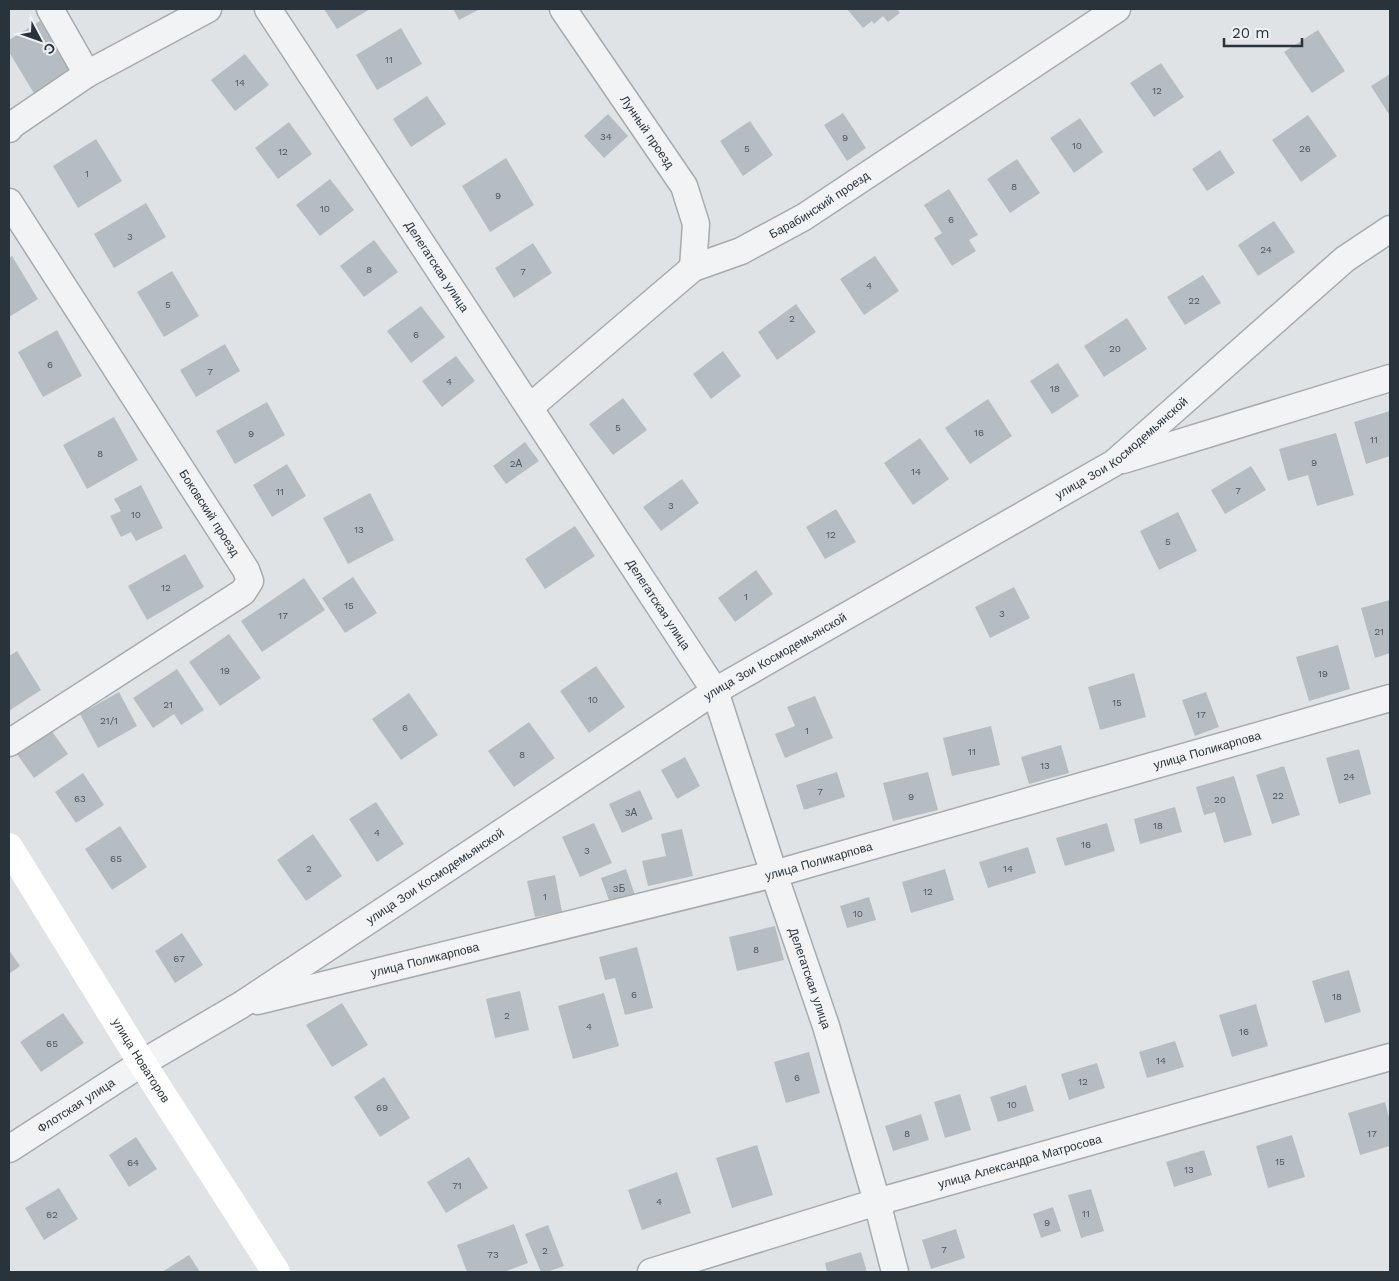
<svg xmlns="http://www.w3.org/2000/svg" width="1399" height="1281" font-family="'Work Sans',sans-serif">
<style>
.building{fill:#b6bdc2}
.lines{fill:none;stroke-linecap:round;stroke-linejoin:round}
.minor-casing{stroke:#a5abaf;stroke-width:29}
.minor{stroke:#f1f3f5;stroke-width:26}
.secondary{stroke:#fff;stroke-width:28}
.labels{text-anchor:middle;stroke-width:4;stroke-linejoin:round;paint-order:stroke}
.number-label{font-size:10px;fill:#4c565d}
.street-label{font-size:12px;fill:#29333b;stroke:#eef1f4}
</style>
<rect width="100%" height="100%" fill="#dfe3e6"/>
<path class="building" d="M324,9h46l-33,20z
M453,9h27l-21,11z
M847,9h50l3,4 -12,9 -5,-6 -9,8 -2,-3 -9,7z
M40,21l32,51 -37,23 -26,-43v-12z
M401,28l21,36 -45,26 -21,-35z
M1318,30l27,41 -33,22 -28,-41z
M245,54l24,31 -34,26 -24,-31z
M1161,63l23,34 -30,20 -24,-34z
M1390,74v42l-19,-30z
M427,96l19,28 -35,23 -18,-28z
M843,113l23,35 -19,13 -23,-36z
M608,114l20,22 -24,22 -20,-22z
M1308,115l29,41 -36,26 -29,-42z
M1080,118l23,34 -29,21 -24,-35z
M750,121l23,34 -30,21 -23,-35z
M289,122l23,32 -34,25 -23,-31z
M96,139l26,42 -44,27 -25,-42z
M1220,150l15,23 -28,18 -15,-22z
M506,158l28,47 -44,27 -28,-46z
M1017,159l23,34 -30,20 -23,-34z
M330,179l24,31 -34,26 -24,-31z
M949,189l29,46 -9,5 7,11 -24,15 -18,-28 8,-5 -18,-28z
M146,203l20,34 -52,31 -20,-34z
M1274,221l21,31 -37,24 -20,-31z
M374,240l24,32 -34,25 -24,-31z
M533,243l19,30 -38,25 -19,-30z
M12,256l26,43 -29,18v-59z
M875,256l24,35 -35,24 -24,-36z
M172,271l27,45 -35,21 -27,-45z
M1203,275l18,28 -36,22 -18,-28z
M796,304l20,28 -39,28 -19,-28z
M421,306l24,31 -34,26 -24,-32z
M1127,318l20,31 -43,28 -20,-31z
M57,330l25,46 -39,21 -25,-45z
M225,344l15,27 -44,26 -16,-27z
M723,351l18,25 -30,23 -18,-25z
M456,356l19,25 -33,26 -20,-26z
M1058,363l21,33 -27,18 -22,-33z
M623,398l24,32 -34,25 -24,-31z
M988,399l24,37 -42,28 -25,-36z
M267,402l18,33 -50,29 -19,-33z
M1390,411v45l-24,8 -12,-42z
M114,417l24,43 -51,29 -24,-44z
M1336,433l18,62 -37,11 -9,-31 -20,6 -9,-32z
M920,438l29,41 -36,26 -29,-42z
M525,442l14,19 -33,23 -13,-18z
M287,464l19,32 -34,21 -19,-32z
M1251,466l15,24 -41,24 -14,-24z
M682,479l17,24 -38,28 -18,-24z
M141,485l22,43 -27,13 -5,-9 -10,5 -11,-21 11,-5 -7,-12z
M370,493l24,47 -46,24 -25,-46z
M836,509l20,33 -31,17 -19,-32z
M1178,512l19,39 -38,19 -19,-39z
M575,526l20,30 -50,33 -20,-30z
M185,554l19,33 -57,33 -19,-34z
M756,570l17,24 -38,28 -17,-24z
M353,577l24,36 -32,20 -23,-35z
M304,578l21,32 -63,42 -21,-31z
M1014,587l16,31 -40,20 -15,-31z
M1390,600v53l-15,5 -14,-50z
M229,634l32,44 -41,28 -31,-44z
M1338,645l12,44 -41,12 -13,-44z
M17,651l24,39 -32,21v-55z
M596,666l29,41 -36,26 -29,-42z
M177,669l27,41 -23,15 -7,-11 -21,14 -20,-30z
M1134,673l12,44 -46,13 -12,-43z
M119,692l18,34 -39,22 -18,-34z
M1206,692l13,35 -24,9 -13,-36z
M409,693l29,42 -37,25 -29,-41z
M815,696l18,42 -48,20 -10,-24 20,-8 -8,-19z
M529,722l26,36 -41,29 -26,-36z
M991,726l9,39 -48,11 -9,-38z
M49,727l19,27 -34,24 -20,-28z
M1061,745l8,28 -40,11 -8,-27z
M1359,749l12,45 -32,10 -13,-46z
M685,757l15,29 -23,13 -16,-29z
M1284,766l16,49 -28,9 -16,-49z
M837,772l8,25 -41,13 -8,-25z
M928,772l10,38 -45,11 -10,-38z
M83,773l21,32 -28,18 -21,-31z
M1234,776l18,59 -28,8 -9,-31 -11,3 -8,-28z
M640,790l13,29 -31,14 -13,-29z
M376,802l28,42 -27,18 -28,-43z
M1175,807l7,25 -42,12 -6,-25z
M594,823l18,40 -32,14 -18,-40z
M1107,823l8,28 -50,15 -9,-28z
M120,826l27,41 -35,23 -27,-41z
M682,829l11,47 -45,10 -6,-25 24,-5 -5,-22z
M313,834l29,42 -36,25 -29,-41z
M1028,847l8,26 -48,15 -9,-26z
M626,869l10,29 -25,8 -10,-28z
M945,869l9,31 -43,13 -9,-31z
M555,875l7,37 -27,5 -8,-36z
M869,897l7,23 -29,8 -7,-22z
M775,926l9,34 -47,11 -8,-34z
M182,933l21,32 -28,18 -20,-32z
M637,947l16,61 -28,7 -10,-37 -10,2 -6,-23z
M9,950l11,16 -11,8z
M1349,970l12,42 -36,11 -13,-42z
M520,991l9,39 -34,8 -9,-39z
M604,993l15,53 -46,13 -15,-53z
M342,1003l26,42 -36,22 -26,-42z
M1256,1004l12,42 -36,11 -13,-42z
M63,1013l21,30 -43,29 -21,-30z
M1175,1041l9,26 -37,11 -8,-26z
M809,1052l11,41 -34,10 -12,-41z
M1097,1063l8,25 -36,12 -8,-26z
M384,1077l26,41 -30,19 -26,-40z
M1026,1085l8,26 -36,11 -8,-25z
M960,1094l11,36 -26,8 -11,-36z
M1385,1102l5,19v25l-30,9 -12,-42z
M921,1114l8,26 -36,11 -8,-25z
M1292,1135l13,42 -37,11 -12,-42z
M136,1137l21,32 -28,18 -20,-32z
M757,1145l16,50 -41,13 -16,-50z
M1204,1150l8,25 -38,12 -8,-25z
M469,1157l19,31 -42,25 -19,-31z
M677,1172l14,41 -49,17 -14,-40z
M59,1188l19,31 -34,21 -19,-32z
M1091,1189l13,42 -23,7 -13,-43z
M1053,1207l8,24 -20,7 -8,-24z
M514,1224l14,39 -24,9h-37l-10,-27z
M548,1225l16,41 -17,6h-6l-16,-38z
M956,1229l9,29 -34,11 -9,-29z
M861,1252l6,20h-40l-2,-9z
M189,1255l11,17h-38z"/>
<g class="lines">
<defs>
<g id="minor">
<path d="M50,9l37,65"/>
<path id="s1" d="M268,9l447,682 59,183 52,152 51,176 18,70"/>
<path id="s2" d="M563,9l121,177 12,38 -3,44"/>
<path d="M9,129l3,-4 75,-51 121,-65"/>
<path id="s3" d="M9,202l237,368 4,11 -7,11 -234,151"/>
<path id="s4" d="M530,407l163,-139 48,-17 63,-34 313,-208"/>
<path d="M1123,460l267,-82"/>
<path id="s5" d="M258,1001l516,-127 616,-176"/>
<path id="s6" d="M9,1149l133,-86 99,-58 474,-314 399,-228 231,-204 45,-30"/>
<path id="s7" d="M651,1272l226,-70 513,-145"/>
</g>
</defs>
<use href="#minor" class="minor-casing"/>
<use href="#minor" class="minor"/>
<path class="secondary" id="s8" d="M9,847l133,216 134,209"/>
</g>
<g class="labels">
<g class="number-label">
<text x="389" y="63">11</text>
<text x="240" y="86">14</text>
<text x="1157" y="94">12</text>
<text x="606" y="140">34</text>
<text x="845" y="141">9</text>
<text x="1077" y="149">10</text>
<text x="747" y="152">5</text>
<text x="1305" y="152">26</text>
<text x="283" y="155">12</text>
<text x="87" y="177">1</text>
<text x="1014" y="190">8</text>
<text x="498" y="199">9</text>
<text x="325" y="212">10</text>
<text x="951" y="223">6</text>
<text x="130" y="240">3</text>
<text x="1266" y="253">24</text>
<text x="369" y="273">8</text>
<text x="523" y="275">7</text>
<text x="869" y="289">4</text>
<text x="1194" y="304">22</text>
<text x="168" y="308">5</text>
<text x="792" y="322">2</text>
<text x="416" y="338">6</text>
<text x="1115" y="352">20</text>
<text x="50" y="368">6</text>
<text x="210" y="375">7</text>
<text x="449" y="385">4</text>
<text x="1055" y="392">18</text>
<text x="618" y="431">5</text>
<text x="979" y="436">16</text>
<text x="251" y="437">9</text>
<text x="1374" y="443">11</text>
<text x="100" y="457">8</text>
<text x="1314" y="466">9</text>
<text x="516" y="467">2А</text>
<text x="916" y="475">14</text>
<text x="1238" y="494">7</text>
<text x="280" y="495">11</text>
<text x="671" y="509">3</text>
<text x="136" y="518">10</text>
<text x="359" y="533">13</text>
<text x="831" y="538">12</text>
<text x="1168" y="545">5</text>
<text x="166" y="591">12</text>
<text x="746" y="600">1</text>
<text x="349" y="609">15</text>
<text x="1002" y="617">3</text>
<text x="283" y="619">17</text>
<text x="1379" y="635">21</text>
<text x="225" y="674">19</text>
<text x="1323" y="677">19</text>
<text x="593" y="703">10</text>
<text x="1117" y="706">15</text>
<text x="168" y="708">21</text>
<text x="1201" y="718">17</text>
<text x="109" y="724">21/1</text>
<text x="405" y="731">6</text>
<text x="807" y="734">1</text>
<text x="972" y="755">11</text>
<text x="522" y="758">8</text>
<text x="1045" y="769">13</text>
<text x="1349" y="780">24</text>
<text x="820" y="795">7</text>
<text x="1278" y="799">22</text>
<text x="911" y="800">9</text>
<text x="80" y="802">63</text>
<text x="1220" y="803">20</text>
<text x="631" y="816">3А</text>
<text x="1158" y="829">18</text>
<text x="377" y="836">4</text>
<text x="1086" y="848">16</text>
<text x="587" y="854">3</text>
<text x="116" y="862">65</text>
<text x="309" y="872">2</text>
<text x="1008" y="872">14</text>
<text x="619" y="892">3Б</text>
<text x="928" y="895">12</text>
<text x="545" y="900">1</text>
<text x="858" y="917">10</text>
<text x="756" y="953">8</text>
<text x="179" y="962">67</text>
<text x="634" y="998">6</text>
<text x="1337" y="1000">18</text>
<text x="507" y="1019">2</text>
<text x="589" y="1030">4</text>
<text x="1244" y="1035">16</text>
<text x="52" y="1047">65</text>
<text x="1161" y="1064">14</text>
<text x="797" y="1081">6</text>
<text x="1083" y="1085">12</text>
<text x="1012" y="1108">10</text>
<text x="382" y="1111">69</text>
<text x="907" y="1137">8</text>
<text x="1372" y="1137">17</text>
<text x="1280" y="1165">15</text>
<text x="133" y="1166">64</text>
<text x="1189" y="1173">13</text>
<text x="457" y="1189">71</text>
<text x="659" y="1205">4</text>
<text x="1086" y="1217">11</text>
<text x="52" y="1218">62</text>
<text x="1047" y="1226">9</text>
<text x="944" y="1253">7</text>
<text x="545" y="1254">2</text>
<text x="493" y="1258">73</text>
</g>
<g class="street-label">
<text dy="4" stroke="none"><textPath href="#s2" startOffset="149">Лунный проезд</textPath></text>
<text dy="4" stroke="none"><textPath href="#s4" startOffset="356">Барабинский проезд</textPath></text>
<text dy="4" stroke="none"><textPath href="#s1" startOffset="308">Делегатская улица</textPath></text>
<text dy="4" stroke="none"><textPath href="#s6" startOffset="1316">улица Зои Космодемьянской</textPath></text>
<text dy="4" stroke="none"><textPath href="#s3" startOffset="370">Боковский проезд</textPath></text>
<text dy="4" stroke="none"><textPath href="#s1" startOffset="712">Делегатская улица</textPath></text>
<text dy="4" stroke="none"><textPath href="#s6" startOffset="911">улица Зои Космодемьянской</textPath></text>
<text dy="4" stroke="none"><textPath href="#s5" startOffset="982">улица Поликарпова</textPath></text>
<text dy="4" stroke="none"><textPath href="#s5" startOffset="578">улица Поликарпова</textPath></text>
<text dy="4" stroke="none"><textPath href="#s6" startOffset="506">улица Зои Космодемьянской</textPath></text>
<text dy="4" stroke="none"><textPath href="#s5" startOffset="172">улица Поликарпова</textPath></text>
<text dy="4" stroke="none"><textPath href="#s1" startOffset="1118">Делегатская улица</textPath></text>
<text dy="4" stroke="none"><textPath href="#s8" startOffset="251">улица Новаторов</textPath></text>
<text dy="4" stroke="none"><textPath href="#s6" startOffset="80">Флотская улица</textPath></text>
<text dy="4" stroke="none"><textPath href="#s7" startOffset="385">улица Александра Матросова</textPath></text>
</g>
</g>
<rect width="1399" height="1281" fill="none" stroke="#29333b" stroke-width="20"/>
<g transform="translate(40 40) rotate(131)" stroke="#eef1f4" stroke-width="4" paint-order="stroke">
<path d="M0-4L9 19L0 12L-9 19Z" fill="#29333b"/>
<text y="-8" font-size="14" font-weight="bold" text-anchor="middle" fill="#29333b">С</text>
</g>
<path d="M1224 38v8h78v-8" fill="none" stroke="#29333b" stroke-width="2.5"/>
<text x="1232" y="38" font-size="15" fill="#29333b" stroke="#eef1f4" stroke-width="4" paint-order="stroke">20 m</text>
</svg>
